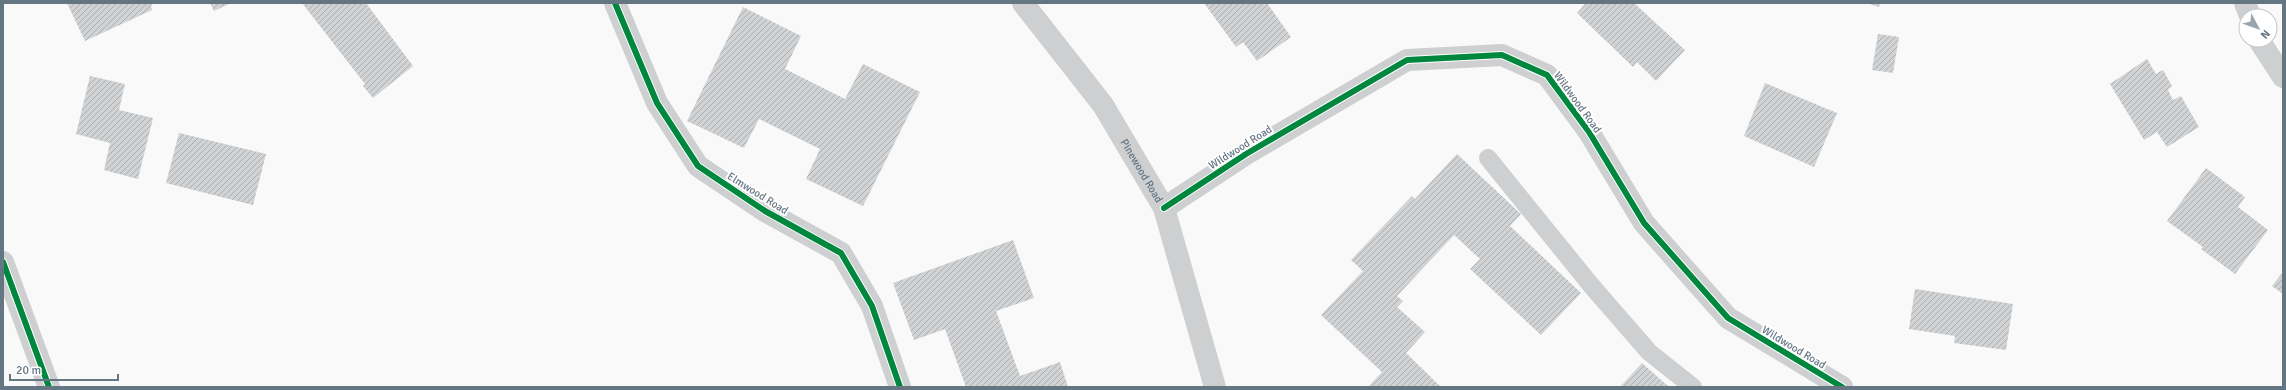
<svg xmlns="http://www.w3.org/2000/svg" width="2286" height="390" font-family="Signika,sans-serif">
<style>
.building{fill:url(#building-hatch)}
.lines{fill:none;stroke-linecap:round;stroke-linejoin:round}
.service{stroke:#cecfd0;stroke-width:18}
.minor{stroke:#cecfd0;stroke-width:22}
.cycleway-casing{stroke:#fff;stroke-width:8}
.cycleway{stroke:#00873e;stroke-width:6}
.labels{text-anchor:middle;stroke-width:4;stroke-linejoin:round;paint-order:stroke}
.street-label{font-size:11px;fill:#657683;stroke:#fff}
</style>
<defs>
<pattern id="building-hatch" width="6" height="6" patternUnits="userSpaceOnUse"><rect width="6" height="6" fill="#d0d2d3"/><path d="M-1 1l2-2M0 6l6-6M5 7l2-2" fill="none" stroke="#acafb1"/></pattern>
</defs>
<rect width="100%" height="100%" fill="#f9f9f9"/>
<path class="building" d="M67,3h88l-4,2 1,5 -67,31z
M210,3h21l-17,8z
M302,3h64l47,63 -40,32 -10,-12 2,-2z
M1204,3h63l24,34 -34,24 -14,-19 -7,5z
M1586,3h48l51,47 -29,31 -19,-19 -4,5 -56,-54z
M1866,3h14l-1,4z
M743,7l58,29 -16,33 60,30 18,-35 57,28 -57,114 -57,-27 14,-30 -61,-30 -15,29 -57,-27z
M1878,34l21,3 -6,36 -21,-3z
M2147,59l9,15 7,-4 9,16 -4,4 5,10 8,-4 18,31 -32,20 -10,-15 -13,8 -34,-56z
M90,76l35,8 -6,26 34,8 -15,61 -34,-9 6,-27 -34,-9z
M1765,83l72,30 -23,54 -70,-31z
M179,133l87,21 -13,51 -87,-22z
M1457,154l64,60 -11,12 71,67 -40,42 -71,-66 10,-10 -26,-24 -57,61 6,5 -6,6 28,25 -19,21 35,34h-73l14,-15 -61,-57 42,-44 -12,-11 61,-64 3,3z
M2206,168l39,29 -7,10 30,23 -33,44 -34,-25 2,-2 -36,-26z
M1013,240l21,58 -38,13 24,65 40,-14 8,25h-102l-21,-58 -31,11 -21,-57z
M2283,272v22l-11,-8z
M1915,289l98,15 -7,46 -52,-7 1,-7 -46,-7z
M1642,363l27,24h-49z"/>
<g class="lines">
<path class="service" d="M1488,158l102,126 59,68 44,35"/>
<g class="minor">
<path d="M615,3l42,100 41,63 67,45 76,42 31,53 28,81"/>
<path id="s1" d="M1023,3l80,102 61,103 51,179"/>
<path d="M2245,3l5,13"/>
<path d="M2259,40l24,37"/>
<path d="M1164,208l82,-54 161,-94 95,-5 45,20 42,57 55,91 84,95 114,69"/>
<path d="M3,262l46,125"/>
</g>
<defs>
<path id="cycleway" d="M615,3l42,100 41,63 67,45 76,42 31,53 28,81
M1164,208l82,-54 161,-94 95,-5 45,20 42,57 55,91 84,95 114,69
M3,262l46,125"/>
</defs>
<use href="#cycleway" class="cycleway-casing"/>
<use href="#cycleway" class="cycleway"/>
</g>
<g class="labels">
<g class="street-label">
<text transform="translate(1578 102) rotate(54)" y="4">Wildwood Road</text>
<text transform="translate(1240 147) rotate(-32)" y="4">Wildwood Road</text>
<text dy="4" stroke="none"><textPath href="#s1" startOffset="206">Pinewood Road</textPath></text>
<text transform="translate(758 193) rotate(32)" y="4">Elmwood Road</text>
<text transform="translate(1794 347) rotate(31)" y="4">Wildwood Road</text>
</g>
</g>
<rect width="2286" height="390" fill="none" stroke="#657683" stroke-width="8"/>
<g transform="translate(2258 28) rotate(131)"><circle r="19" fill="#ffffff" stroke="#c1c8cd"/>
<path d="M0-3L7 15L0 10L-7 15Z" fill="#99a4ac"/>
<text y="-6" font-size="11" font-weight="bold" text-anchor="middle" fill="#657683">N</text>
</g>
<path d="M10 374v6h108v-6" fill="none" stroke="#657683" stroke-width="2"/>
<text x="16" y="374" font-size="12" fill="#657683" stroke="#ffffff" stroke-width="3" paint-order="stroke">20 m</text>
</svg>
